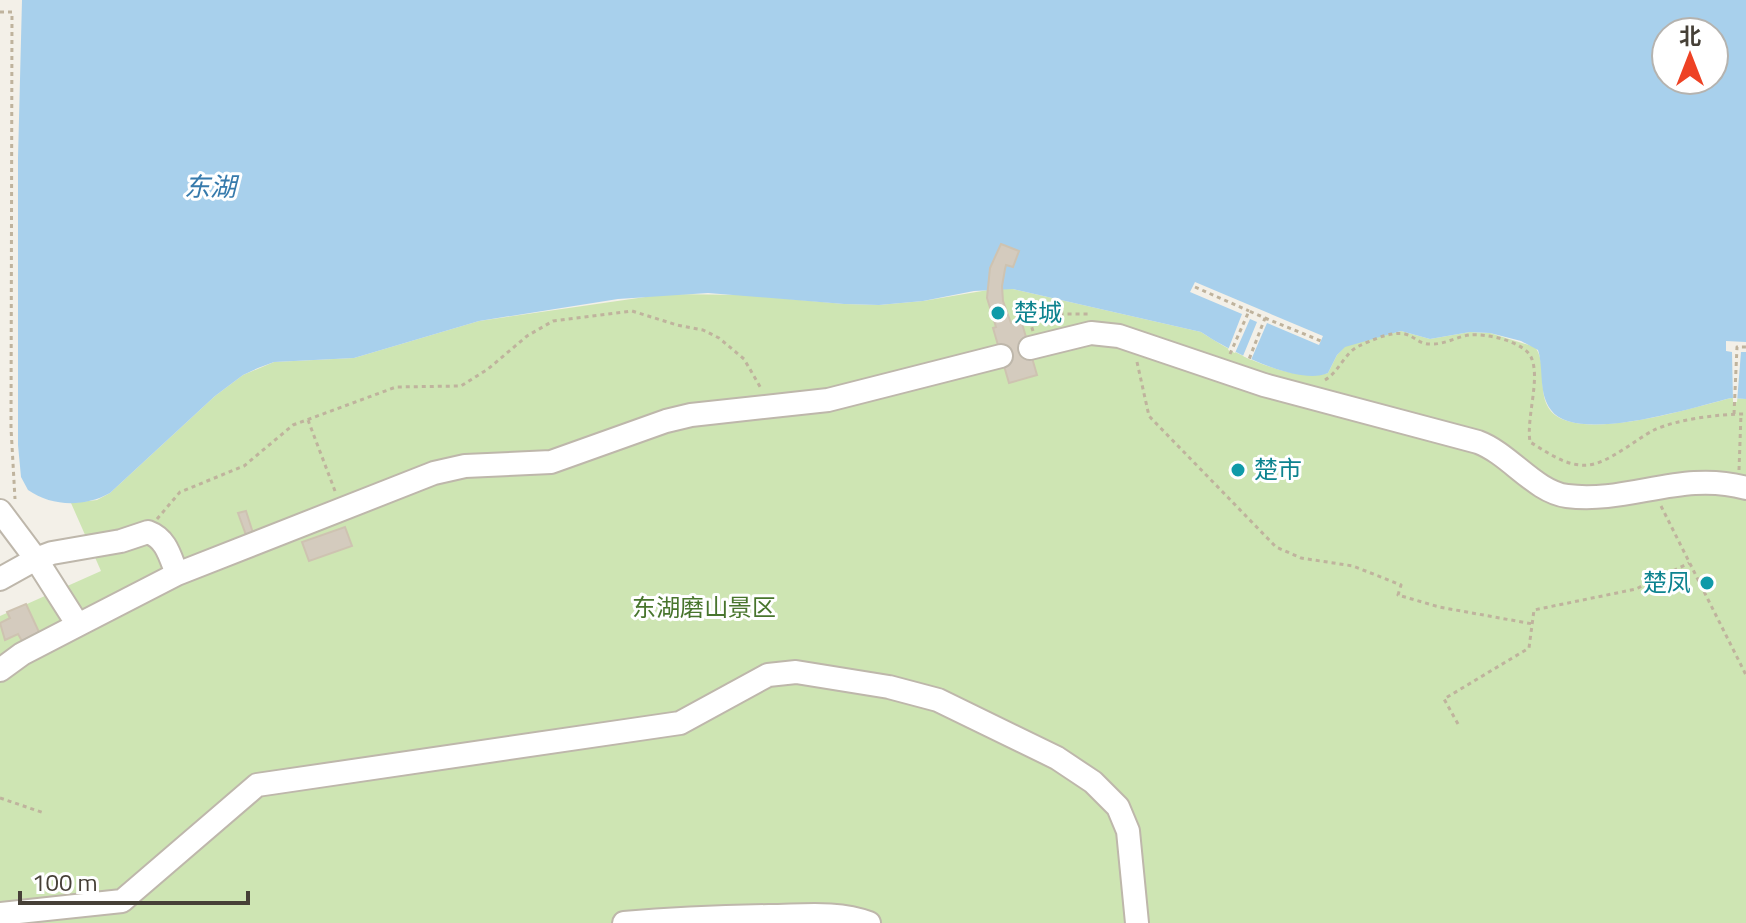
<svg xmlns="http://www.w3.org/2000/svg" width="1746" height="923" font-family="'Titillium Web','Noto Sans SC',sans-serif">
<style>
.green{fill:#cee5b3}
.water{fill:#a8d0ec;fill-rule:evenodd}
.pier{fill:#f3f0e8}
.building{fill:#d4cbbe;stroke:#cec3b1;stroke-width:2}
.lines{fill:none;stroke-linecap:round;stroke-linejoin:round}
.minor-casing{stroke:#beb7ab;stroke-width:26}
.path{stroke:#bfb39d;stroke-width:3;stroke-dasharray:4 4;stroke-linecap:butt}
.minor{stroke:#fff;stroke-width:22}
.culture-dot{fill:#0f9aa8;stroke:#fff;stroke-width:3}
.labels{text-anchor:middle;stroke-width:6;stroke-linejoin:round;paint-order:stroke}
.culture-label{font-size:24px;fill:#0d838f;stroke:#fff;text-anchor:start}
.park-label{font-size:24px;fill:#48752d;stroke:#fff}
.water-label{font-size:26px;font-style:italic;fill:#367aac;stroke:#fff}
</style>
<rect width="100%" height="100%" fill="#f3f0e8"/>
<path class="green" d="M994,289h19l188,43c31,21 91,51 127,41l9,-18 8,-9 56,-15 29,8 40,-7 20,1 45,14c12,16 3,42 13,60 23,40 146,0 183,-9l15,1v524h-1746v-307l101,-45 -30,-68 26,-3 13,-7 105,-97 28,-21 31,-13 80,-4 125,-37 187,-27 80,1 98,9 35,1 44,-4z"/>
<path class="water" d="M22,0h1724v399l-15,-1c-37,9 -155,47 -180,12 -13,-17 -7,-41 -13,-60l-17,-9 -31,-8 -20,-1 -40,7 -29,-8 -56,16 -8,8 -9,18c-29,14 -102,-24 -127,-41l-188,-43 -39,2 -51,10 -44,4 -35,-1 -136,-11 -90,6 -139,22 -125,37 -80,4 -16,6 -15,7 -28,21 -105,97c-25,14 -58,14 -82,-3l-7,-13 -3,-32v-287zM1666,32h48v48h-48z"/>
<path class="pier" d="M1195,282l128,54 -4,9 -52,-22 -16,37 -8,-4 14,-34 -7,-3 -15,34 -7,-3 14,-36 -52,-22z
M1726,341l20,1v10h-5l-4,50h-4l-1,-50 -6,-1z"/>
<path class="building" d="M1001,244l18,7 -6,16 -7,-2 -1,4 -3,17 1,15 8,22 10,-3 16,55 -28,8 -16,-55 3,-1 -9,-29 3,-30z
M246,511l7,22 -7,2 -8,-22z
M345,527l7,19 -43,15 -7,-19z
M26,604l13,28 -17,9 -4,-7 -13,6 -5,-17 10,-5 -3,-6z"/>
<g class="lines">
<defs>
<path id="minor" d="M1030,348l61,-15 28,3 145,49 214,57c32,12 57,50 89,54 61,8 115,-26 179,-8
M0,511l36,48 42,66 -56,29 -22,16
M0,579l36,-20 16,-6 69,-12 27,-9c19,7 22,25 29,42
M78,625l99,-51 257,-101 31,-7 86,-4 115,-41 25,-6 137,-15 173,-44
M0,914l122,-13 135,-116 423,-62 88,-48 28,-3 93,15 49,13 119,58 36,24 25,25 10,24 9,92
M624,923c48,-4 96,-6 145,-7 32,0 68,-5 100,7"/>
</defs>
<use href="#minor" class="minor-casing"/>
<path class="path" d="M0,12h12l-1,416 4,71
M1195,287l54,24
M1265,318l56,23
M1033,331l-3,-9 33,-8h26
M1230,354l19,-43 16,7 -17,44
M1137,362l12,54 127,131 25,11 52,8 48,19 -3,10 41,12 94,17
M1325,380c14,-8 19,-27 34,-34 13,-6 32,-15 46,-12 11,3 14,11 28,10 12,0 24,-7 36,-9 16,-2 54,6 62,22 10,21 -5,60 -1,85 17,10 36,25 58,23 19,-1 47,-25 66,-35 24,-11 65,-16 92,-16
M1734,414l3,-67h9
M308,420l27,71
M1739,470l2,-56
M1661,506l85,169
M157,519l23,-27 64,-26 49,-41 103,-38 65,-1 27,-17 39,-33 26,-15 79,-10 45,14 26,5 16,8 25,21 18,31
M1458,724l-14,-25 85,-51 5,-38 102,-21 53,-26
M0,798l44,15"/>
<use href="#minor" class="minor"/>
</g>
<g class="culture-dot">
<circle cx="998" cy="313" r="8"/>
<circle cx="1238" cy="470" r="8"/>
<circle cx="1707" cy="583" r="8"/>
</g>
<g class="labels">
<g class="culture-label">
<text x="1014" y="321">楚城</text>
<text x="1254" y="478">楚市</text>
<text x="1691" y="591" text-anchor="end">楚凤</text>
</g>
<g class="park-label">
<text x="704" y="616">东湖磨山景区</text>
</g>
<g class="water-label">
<text x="210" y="196">东湖</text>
</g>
</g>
<g transform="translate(1690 56)"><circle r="38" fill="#ffffff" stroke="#b5b3af" stroke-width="2"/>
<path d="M0-6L14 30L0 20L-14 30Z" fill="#ee4224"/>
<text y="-12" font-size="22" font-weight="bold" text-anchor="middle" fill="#464037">北</text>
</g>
<path d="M20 891v12h228v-12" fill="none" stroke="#464037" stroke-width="4"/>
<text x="32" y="891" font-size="24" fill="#464037" stroke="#ffffff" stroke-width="6" paint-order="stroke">100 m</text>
</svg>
